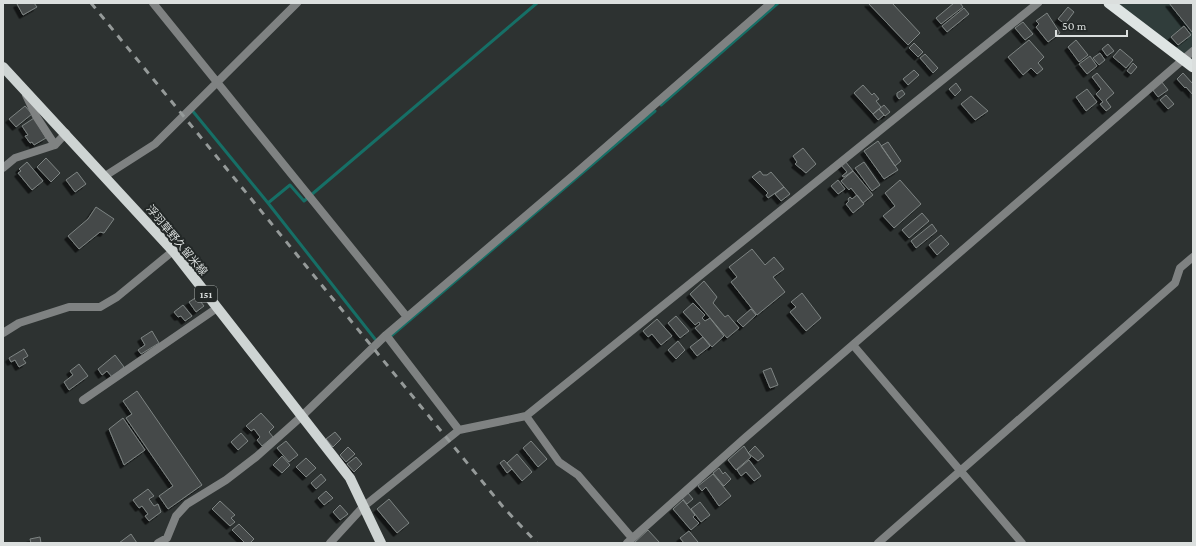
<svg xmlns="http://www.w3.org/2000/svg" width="1196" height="546" font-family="'Crimson Pro','Noto Sans JP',serif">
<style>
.built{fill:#303d3b}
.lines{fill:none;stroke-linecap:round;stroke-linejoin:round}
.stream{stroke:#166f66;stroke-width:3}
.building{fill:#444948;stroke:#7e8483;filter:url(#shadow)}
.minor{stroke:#7f8282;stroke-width:8}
.primary{stroke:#ced4d3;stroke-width:10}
.trunk{stroke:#dee4e3;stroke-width:11}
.rail{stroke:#959a99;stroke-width:3;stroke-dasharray:7 7;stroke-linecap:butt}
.labels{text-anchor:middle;stroke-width:4;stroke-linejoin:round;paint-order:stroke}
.shield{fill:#232827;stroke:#a4a8a7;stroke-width:1}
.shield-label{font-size:10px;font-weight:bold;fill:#dbdfde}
.street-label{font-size:11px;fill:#dbdfde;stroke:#232827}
</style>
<defs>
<filter id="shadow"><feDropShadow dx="-3.5" dy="3.5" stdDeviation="0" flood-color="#0009"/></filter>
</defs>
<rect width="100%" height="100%" fill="#2d3231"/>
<path class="built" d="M1109,3h84v48l-10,8z"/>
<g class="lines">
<path class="stream" d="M661,105l117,-102
M191,109l77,94 107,136
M268,203l22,-18 14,16 233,-198
M391,336l264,-225"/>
</g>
<path class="building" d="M19,3h15l3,4 -14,8 -6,-11z
M868,3h24l28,30 -12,12z
M954,3h6l3,4 -22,17 -5,-6z
M1169,3h24v28l-1,1z
M1068,7l6,5 -9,12 -7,-5z
M964,8l5,6 -22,18 -5,-6z
M1047,13l13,20 -12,9 -12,-15 3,-3 -3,-3z
M1023,22l10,12 -8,6 -10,-12z
M1184,26l7,9 -13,10 -7,-8z
M1029,40l15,17 -6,6 5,6 -6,5 -6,-6 -8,7 -15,-18z
M1076,40l12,15 -9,7 -11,-15z
M914,43l9,9 -5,5 -9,-9z
M1108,44l6,7 -7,5 -5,-7z
M1120,49l13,11 -7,8 -13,-11z
M1100,53l5,7 -6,5 -6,-7z
M925,54l13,14 -5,5 -13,-15z
M1090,56l7,10 -10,8 -8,-10z
M1133,63l4,4 -6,7 -4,-3z
M914,70l5,5 -11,10 -5,-6z
M1097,73l17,20 -8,7 5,7 -5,4 -6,-7 3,-2 -7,-8 5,-5 -9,-12z
M1183,73l10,11v11l-7,-8 -1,1 -8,-9z
M1161,81l7,9 -10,7 -6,-8z
M956,83l5,7 -6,6 -6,-7z
M863,85l9,10 2,-2 5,6 -3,2 5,6 -8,7 -19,-21z
M1087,89l10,13 -11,9 -10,-14z
M902,90l3,4 -6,5 -2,-3v-3z
M1166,95l8,9 -6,5 -8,-9z
M971,96l17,15 -13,9 -14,-16z
M884,105l6,7 -5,4 -6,-7z
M25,106l7,8 -16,13 -7,-8z
M879,109l5,6 -6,5 -5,-6z
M34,118l12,20 -12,7 -2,-3 -2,1 -5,-7 3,-1 -6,-9z
M878,141l20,29 -14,9 -20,-28z
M888,142l13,19 -6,5 -14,-20z
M803,148l13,16 -10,9 -11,-9 2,-2 -4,-6z
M46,158l14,15 -9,9 -14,-15z
M845,161l8,10 -9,6 -2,-1 5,-4 -6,-7z
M27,162l16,19 -11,9 -14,-17 3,-2 -2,-2z
M864,162l16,23 -8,6 -17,-23z
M760,171l3,4h4l4,-3 13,15 -16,11 -2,-3 2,-2 -16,-16z
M853,171l20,24 -10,8 -12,-15 -2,2 -8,-9z
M77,172l9,12 -11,8 -9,-12z
M838,180l7,9 -7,5 -7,-8z
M900,180l21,24 -27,24 -11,-12 12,-10 -10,-13z
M784,187l6,7 -9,7 -6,-7z
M857,195l7,9 -11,9 -7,-9 3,-3 -1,-2 2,-2 2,2z
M96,207l18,12 -10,14 -4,-1 -21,17 -11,-13 20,-17z
M922,213l7,8 -20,17 -7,-8z
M932,224l5,7 -21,17 -5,-7z
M941,235l8,9 -12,11 -8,-10z
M752,249l13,16 9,-8 10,12 -11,8 12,15 -28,23 -26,-33 6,-5 -8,-10z
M704,281l13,16 -4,6 12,14 3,-2 11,13 -12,10 -37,-44z
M802,293l19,25 -15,13 -16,-19 6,-5 -5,-5z
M197,297l7,9 -8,6 -7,-10z
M693,303l12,12 -3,3 3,3 5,-3 14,18 -12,11 -17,-19 5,-4 -1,-2 -4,3 -12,-13z
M183,305l9,11 -7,5 -4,-5 -3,1 -4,-5z
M751,309l5,6 -13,12 -6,-6z
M676,316l13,15 -9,7 -12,-15z
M657,319l15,17 -11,9 -9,-11 -4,3 -5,-6z
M152,331l7,12 -18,11 -3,-4 7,-5 -4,-7z
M703,337l7,9 -13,10 -7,-9z
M678,341l7,9 -9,9 -8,-9z
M24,349l4,7 -5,3 3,4 -7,4 -4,-7 -4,2 -2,-4z
M115,355l9,12 -12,10 -5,-6 -5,4 -4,-6z
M79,364l9,12 -19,14 -5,-8 9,-7 -3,-4z
M771,368l7,17 -8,3 -7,-17z
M137,391l65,94 -34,24 -9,-13 14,-10 -47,-68 6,-4 -9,-13z
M261,413l13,14 -5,5 4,5 -11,9 -5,-6 3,-3 -6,-8 -3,2 -5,-5z
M123,418l22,32 -21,15 -15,-36z
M335,432l6,7 -8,8 -7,-8z
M241,433l7,8 -10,9 -7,-8z
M286,441l12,14 -9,7 -12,-14z
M531,441l16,18 -9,8 -15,-19z
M744,446l7,11 -15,13 -8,-10z
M755,446l9,10 -6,5 -10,-8z
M348,447l7,7 -9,8 -6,-7z
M517,454l15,18 -10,9 -15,-18z
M282,456l8,9 -8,8 -9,-8z
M356,457l6,7 -8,8 -7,-8z
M306,458l10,10 -10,9 -10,-10z
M504,460l8,9 -5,4 -7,-10z
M749,460l12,16 -7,5 -8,-9 -5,4 -4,-6z
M719,468l4,6 2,-2 6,7 -7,7 -11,-13z
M321,474l5,6 -10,9 -5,-6z
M713,474l18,22 -12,10 -13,-19 -4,4 -4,-5z
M148,489l6,7 -5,3 5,7 4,-2 3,8 -12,9 -4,-5 3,-2 -6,-8 -3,2 -6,-8z
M326,491l7,7 -9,7 -6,-7z
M688,493l5,6 -6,5 -5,-6z
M389,499l20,24 -12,10 -20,-24z
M683,500l12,15 -2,2 6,6 -8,7 -18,-21z
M220,501l15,14 -4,3 4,4 -5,4 -18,-17z
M700,502l10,13 -9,7 -10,-13z
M340,505l8,9 -8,6 -7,-8z
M239,524l15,15 -4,4h-5l-13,-13z
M648,530l12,13h-26z
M689,531l9,11 -1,1h-13l-4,-5z
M131,534l6,9h-18z
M40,537l1,6h-10l-1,-4z"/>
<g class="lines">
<path class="minor" d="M153,3l254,314
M26,95l10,21 19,29
M3,168l12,-10 40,-13 11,-12
M105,176l50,-32 142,-141
M3,333l16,-10 50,-16h31l17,-10 56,-46
M386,335l73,95
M853,345l169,198
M83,400l134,-92
M526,416l33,46 19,13 54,63
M158,543l9,-5 9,-22 11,-12 39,-24 30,-23 46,-41 84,-81 190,-162 195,-170
M330,543l33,-36 96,-77 67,-14 512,-413
M627,543l119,-106 447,-386
M878,543l297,-260 5,-15 13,-11"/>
<path class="primary" d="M3,67l170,184 177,227 31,65"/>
<path class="trunk" d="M1109,3l84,64"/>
<path class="rail" d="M91,3l413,505 33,35"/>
</g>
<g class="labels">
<rect class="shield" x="195" y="286" width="22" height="16" rx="3"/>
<g class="shield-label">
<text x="206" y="298">151</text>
</g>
<g class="street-label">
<text transform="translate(177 240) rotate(50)" y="4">浮羽草野久留米線</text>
</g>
</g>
<rect width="1196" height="546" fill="none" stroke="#dbdfde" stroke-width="8"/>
<path d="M1056 30v6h71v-6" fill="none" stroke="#dbdfde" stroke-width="2"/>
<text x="1062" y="30" font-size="12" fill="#dbdfde" stroke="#232827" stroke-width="3" paint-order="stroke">50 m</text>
</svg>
